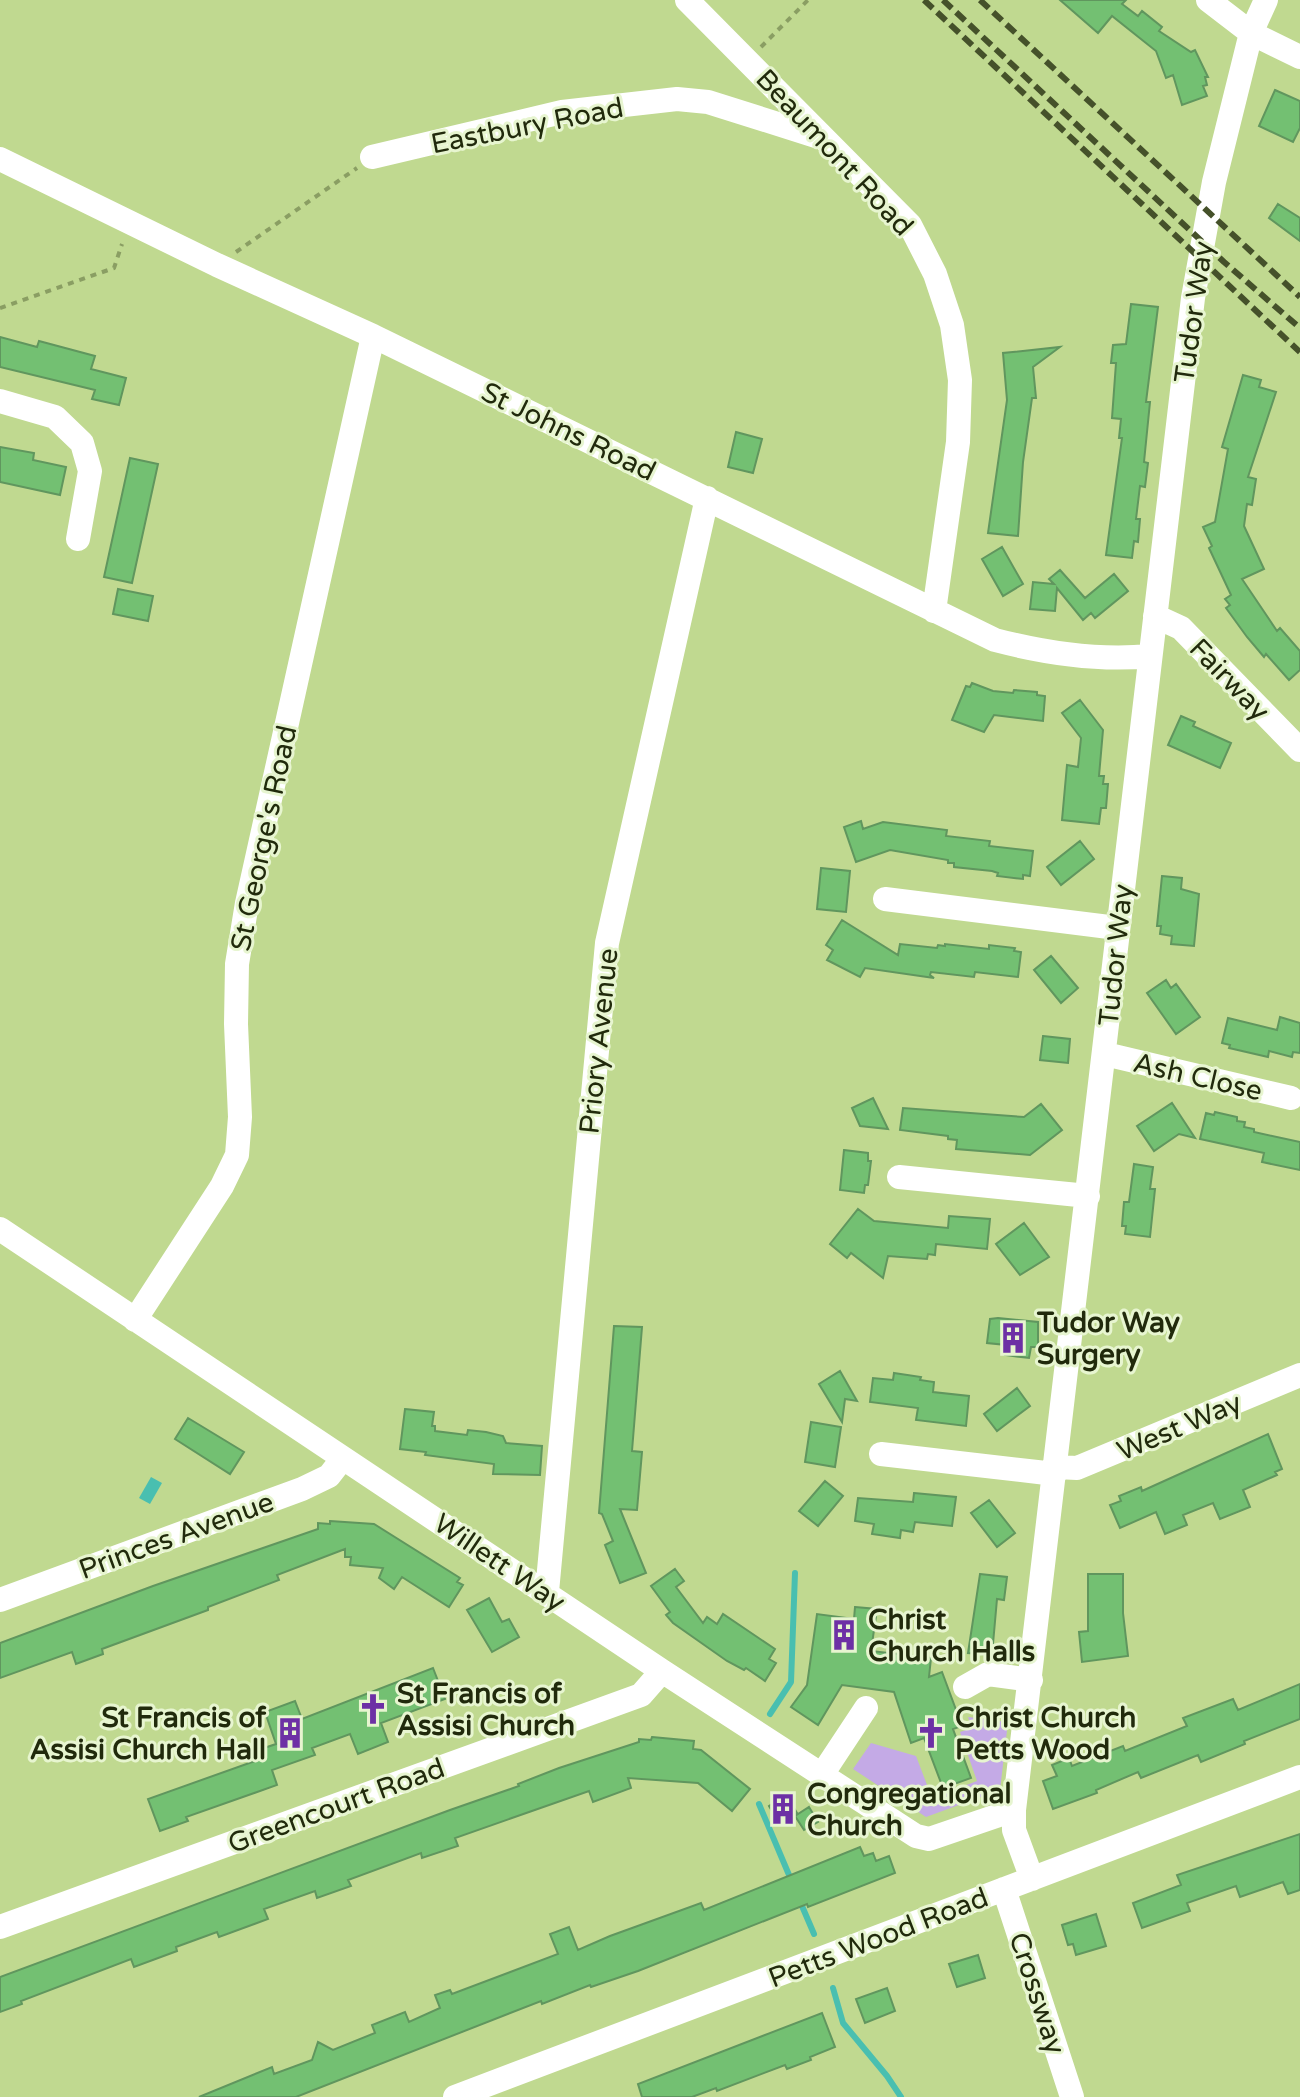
<svg xmlns="http://www.w3.org/2000/svg" width="1300" height="2097" font-family="'Varela Round',sans-serif">
<style>
.green{fill:#c4aae6}
.water{fill:#49bfb0}
.lines{fill:none;stroke-linecap:round;stroke-linejoin:round}
.stream{stroke:#49bfb0;stroke-width:6}
.building{fill:#73c072;stroke:#60965e;stroke-width:2}
.path{stroke:#8a9e63;stroke-width:4;stroke-dasharray:6 6;stroke-linecap:butt}
.minor{stroke:#fff;stroke-width:24}
.rail{stroke:#45512a;stroke-width:6;stroke-dasharray:12 6;stroke-linecap:butt}
.labels{text-anchor:middle;stroke-width:6;stroke-linejoin:round;paint-order:stroke}
.street-label{font-size:28px;fill:#212a0c;stroke:#e7f5d0}
.poi-label{font-size:28px;font-weight:bold;fill:#212a0c;stroke:#e7f5d0;text-anchor:start}
</style>
<rect width="100%" height="100%" fill="#c0d990"/>
<path class="green" d="M968,1717l40,5 -8,68 -74,27 -73,-48 18,-26 45,13 16,42 45,-17 -17,-49 12,-4z"/>
<path class="water" d="M151,1477l11,6 -12,21 -11,-6z"/>
<g class="lines">
<path class="stream" d="M770,1714l21,-32 4,-109
M759,1804l33,78
M799,1899l15,35
M833,1988l10,35 44,53 14,21"/>
</g>
<path class="building" d="M1060,0h66l-4,4 16,12 4,-5 20,16 -3,4 32,21 4,-2 13,27h-3l2,8 -4,1 4,10 -25,9 -9,-30 -7,3 -10,-27 -44,-35 -14,17z
M1275,90l25,11v27l-7,14 -34,-16z
M1278,204l22,14v23l-31,-23z
M1131,304l27,3 -12,95h4l-6,60 4,1 -3,24 -5,-1 -4,33h4l-2,23 -4,-1 -2,17 -26,-3 16,-117h-3l2,-19 -9,-1 4,-55h-5l2,-18 13,-1z
M0,337l37,10 2,-6 56,15 -4,13 35,9 -7,27 -27,-6 3,-9 -95,-23z
M1060,347l-27,20 3,31h-4l-9,64 -5,74 -30,-3 19,-133 -4,-47z
M1243,375l18,5 -2,7 17,5 -28,85 8,2 -4,26 -5,-1 -3,22 20,43 -22,10 35,52 3,-3 20,23v19l-11,10 -23,-26 -2,3 -17,-20 -21,-29 4,-3 -5,-6 6,-4 -22,-47 3,-2 -9,-19 12,-5 13,-73 -6,-2z
M736,432l26,7 -9,34 -25,-6z
M0,447l34,6 -1,7 33,7 -6,28 -60,-13z
M130,458l28,6 -26,119 -28,-6z
M1002,547l21,37 -20,12 -21,-37z
M1060,570l25,28 29,-24 14,17 -33,27 -4,-5 -8,7 -26,-32 -2,23 -25,-2 3,-27 21,2 -5,-5z
M118,589l35,7 -5,25 -35,-7z
M972,683l21,8 20,2 1,-3 23,2v3l8,1 -2,25 -49,-6 -10,17 -32,-12 14,-34 4,1z
M1080,700l23,30 -4,46h5l-1,8h5l-2,24h-5l-2,16 -37,-4 5,-55 11,2 3,-29 -19,-25z
M1181,716l14,6 -2,4 38,17 -11,25 -52,-23z
M861,821l2,8 20,-7 64,8 -1,6 44,5 -1,5 44,5 -3,25 -7,-1v4l-26,-3 1,-3 -6,-2 -38,-4v-4h-6v-3l-58,-10 -34,12 -12,-35z
M1080,841l14,18 -33,26 -14,-18z
M821,868l29,3 -4,41 -29,-3z
M1162,876l20,2 -1,11 18,5 -5,52 -23,-2 1,-8 -12,-2 1,-8h-4z
M842,920l56,35 2,-11 37,4 1,-3 7,1v-2l44,5v-4l26,3 -1,3 7,1 -3,25 -43,-5 -1,5 -43,-5 -1,3 4,3 -69,-10 -5,9 -33,-17 6,-10 -7,-5z
M1051,956l27,32 -17,15 -27,-33z
M1166,980l5,8 5,-4 24,33 -24,17 -29,-41z
M1280,1017l20,6v30l-7,-1 -1,5 -23,-6 -1,6 -39,-9 1,-3 -8,-2 6,-25 49,12z
M1043,1036l27,3 -2,24 -28,-3z
M873,1098l15,31 -28,-3 -8,-18z
M1172,1103l23,35 -16,-4 -25,17 -17,-25z
M1041,1104l21,26 -32,25 -74,-6 1,-9 -9,-1v-3l-48,-6 3,-22 121,9z
M1215,1112l22,5v4l8,1 -1,5 10,2v3l46,10v28l-38,-8 2,-9 -64,-14 6,-26 8,2z
M844,1150l24,3v8h3l-3,24h-3l-1,8 -24,-3z
M1134,1164l19,3 -3,22h5l-5,48 -25,-3 1,-8h-4l2,-24h5z
M858,1209l16,12 74,7 1,-12 41,3 -3,30 -51,-5 -1,11 -7,-1 -1,5 -39,-3 -5,22 -32,-25 -4,5 -17,-14z
M1024,1223l25,34 -29,18 -24,-31z
M998,1318l40,4v25h-7l-2,11 -24,-3 1,-10 -19,-2 3,-24z
M614,1326l28,1 -10,124 10,1 -5,58 -17,-1 26,64 -26,10 -15,-38 8,-4 -11,-27 -3,-1z
M840,1371l17,30 -12,-2 -3,23 -23,-38z
M894,1373l27,4 -1,3 14,2 -1,10 36,4 -3,30 -50,-6 2,-12 -48,-6 3,-24 20,2z
M1017,1388l13,18 -33,25 -13,-17z
M405,1409l29,3 -2,14h3v5l32,4 1,-5 18,2 17,4 3,7 36,3 -2,29 -47,-1 1,-10 -69,-9 1,-3 -26,-3z
M188,1418l56,34 -14,22 -55,-35z
M811,1422l30,5 -6,40 -30,-5z
M1268,1434l14,35 -7,3 2,3 -34,15 7,17 -30,12 -7,-16 -30,12 4,10 -22,9 -9,-22 -36,16 -10,-23 11,-4 -2,-5 22,-9 1,4z
M825,1481l18,15 -25,30 -19,-15z
M914,1493l42,4 -4,29 -37,-4 -2,10 -12,-2 -1,8 -28,-4 2,-10 -19,-3 3,-23 55,4z
M989,1500l26,33 -18,14 -26,-34z
M330,1521l44,3 86,54 -3,4 6,3 -14,22 -47,-30 -8,12 -15,-11 4,-10 -33,-3 1,-8h-6v-8l-68,26 2,5 -71,27v3l-106,39 1,5 -27,10 -4,-12 -72,26v-35l153,-57 165,-57v-6l12,1z
M675,1569l9,12 -8,6 27,36 4,-6 10,7 6,-10 52,35 -6,10 7,4 -11,18 -19,-13 -2,2 -17,-9 -54,-38 -7,-8 4,-3 -19,-26z
M980,1574l27,3 -3,23 -7,-1 -5,56 -24,-2z
M1088,1574h35v39l5,43 -46,6 -3,-30 9,-1z
M489,1598l13,24 7,-3 10,18 -27,15 -25,-42z
M855,1607l22,2 -6,42 60,7 -2,19 13,-5 20,54 -9,3 18,49 -28,10 -19,-50 -13,5 -17,-51 -52,-7 -24,40 -27,-18 16,-22 10,-71 37,5z
M433,1668l12,31 -64,24 7,19 -30,12 -8,-20 -38,14 3,7 -43,15 5,15 -91,32 2,4 -28,10 -12,-32 107,-38 -3,-9 24,-8 -11,-32 30,-11 7,18z
M1300,1684v35l-56,22 1,3 -44,18 -3,-7 -57,23 -3,-6 -42,18 1,3 -44,16 -10,-28 14,-5 -5,-11 17,-7 3,8 51,-20 2,5 62,-25 -4,-8 50,-19 5,11z
M652,1737l42,4 -1,8 8,1 49,39 -18,22 -34,-28 -70,-5 3,10 -38,14 -4,-11 -134,47 3,8 -36,12 -1,-5 -73,27 3,6 -34,12 -2,-7 -51,18 4,10 -49,18 -2,-5 -41,15 1,4 -43,16 -3,-8 -110,42 1,3 -22,8v-35l450,-167 69,-24 -1,-2 41,-16 80,-26v-3l12,1z
M786,1795l11,18 -17,11 -11,-18z
M809,1807l9,15 -14,8 -9,-14z
M1300,1834v56l-12,4 -5,-12 -43,15 -4,-11 -49,17 3,8 -48,17 -9,-25 48,-18 -4,-10z
M860,1847l4,9 9,-3 3,8 13,-5 6,17 -87,34 -1,-3 -169,67 -47,16 -1,-2 -48,19 -1,-3 -245,96h-97l73,-30 2,7 38,-14 6,-18 15,8 42,-17 -3,-8 33,-13 4,10 31,-14 -5,-13 15,-5 2,4 106,-40 -8,-20 19,-7 9,23 32,-14 91,-33 3,7z
M1096,1914l10,32 -30,9 -3,-11 -5,1 -6,-20z
M978,1955l7,23 -28,9 -8,-23z
M887,1988l8,23 -30,12 -9,-24z
M822,2013l13,34 -25,10 1,3 -24,9 -2,-4 -68,26 -1,-3 -24,9h-50l-4,-13z"/>
<g class="lines">
<path class="path" d="M761,47l47,-47
M236,252l121,-84
M0,308l114,-40 8,-24"/>
<path class="minor" d="M687,0l223,225 25,49 17,51 8,55 -2,62 -24,169
M1208,0l43,33 49,24
M372,157l190,-45 115,-13 31,3 111,35
M0,159l217,106 156,71 622,304c50,13 104,21 155,16
M0,401l55,16 27,26 8,28 -12,68
M1155,616l26,12 119,122
M885,899l232,29
M1105,1054l186,44
M899,1177l189,19
M0,1229l662,442 254,165 13,3 85,-29
M135,1320l87,-134 15,-31 3,-38 -4,-93 1,-60 10,-61 126,-567
M881,1454l174,20
M1056,1467l21,1 223,-93
M547,1592l60,-649 100,-445
M0,1600l302,-111 27,-13 14,-18
M965,1687l23,-13 43,6
M821,1776l45,-68
M1032,1879l-18,-49v-20l179,-1512 21,-116 37,-149 15,-33
M1004,1889l68,208
M0,1927l641,-232 21,-24
M455,2097l845,-320"/>
<path class="rail" d="M924,0l376,352
M943,0l281,262 76,66
M980,0l320,297"/>
</g>
<defs>
<symbol id="building-bare" viewBox="-9 -9 18 18"><path d="M-4-6H4V6H1V3H-1V6H-4ZM-2.5-4.3h1.7v1.8h-1.7ZM.8-4.3h1.7v1.8H.8ZM-2.5-1h1.7V.8h-1.7ZM.8-1h1.7V.8H.8Z" fill="#6d30a5" stroke="#e7f5d0" stroke-width="2.5" paint-order="stroke"/></symbol>
<symbol id="church-bare" viewBox="-9 -9 18 18"><path d="M-1.2-6h2.4v3.5h3.3v2.4h-3.3V6h-2.4V-.1h-3.3v-2.4h3.3Z" fill="#6d30a5" stroke="#e7f5d0" stroke-width="2.5" paint-order="stroke"/></symbol>
</defs>
<g fill-rule="evenodd">
<use href="#building-bare" x="991" y="1316" width="44" height="44"/>
<use href="#building-bare" x="822" y="1613" width="44" height="44"/>
<use href="#church-bare" x="351" y="1687" width="44" height="44"/>
<use href="#building-bare" x="268" y="1711" width="44" height="44"/>
<use href="#church-bare" x="909" y="1711" width="44" height="44"/>
<use href="#building-bare" x="761" y="1787" width="44" height="44"/>
</g>
<g class="labels">
<g class="street-label">
<text transform="translate(527 125) rotate(-11)" y="10">Eastbury Road</text>
<text transform="translate(835 152) rotate(47)" y="10">Beaumont Road</text>
<text transform="translate(1193 312) rotate(-82)" y="10">Tudor Way</text>
<text transform="translate(569 431) rotate(26)" y="10">St Johns Road</text>
<text transform="translate(1230 679) rotate(46)" y="10">Fairway</text>
<text transform="translate(263 838) rotate(-78)" y="10">St George's Road</text>
<text transform="translate(1115 955) rotate(-84)" y="10">Tudor Way</text>
<text transform="translate(598 1041) rotate(-84)" y="10">Priory Avenue</text>
<text transform="translate(1198 1076) rotate(13)" y="10">Ash Close</text>
<text transform="translate(1179 1426) rotate(-23)" y="10">West Way</text>
<text transform="translate(176 1535) rotate(-20)" y="10">Princes Avenue</text>
<text transform="translate(500 1562) rotate(34)" y="10">Willett Way</text>
<text transform="translate(336 1805) rotate(-20)" y="10">Greencourt Road</text>
<text transform="translate(878 1937) rotate(-21)" y="10">Petts Wood Road</text>
<text transform="translate(1038 1993) rotate(72)" y="10">Crossway</text>
</g>
<g class="poi-label">
<text x="1037" y="1332">Tudor Way<tspan x="1037" dy="32">Surgery</tspan></text>
<text x="868" y="1629">Christ<tspan x="868" dy="32">Church Halls</tspan></text>
<text x="397" y="1703">St Francis of<tspan x="397" dy="32">Assisi Church</tspan></text>
<text x="266" y="1727" text-anchor="end">St Francis of<tspan x="266" dy="32">Assisi Church Hall</tspan></text>
<text x="955" y="1727">Christ Church<tspan x="955" dy="32">Petts Wood</tspan></text>
<text x="807" y="1803">Congregational<tspan x="807" dy="32">Church</tspan></text>
</g>
</g>
</svg>
